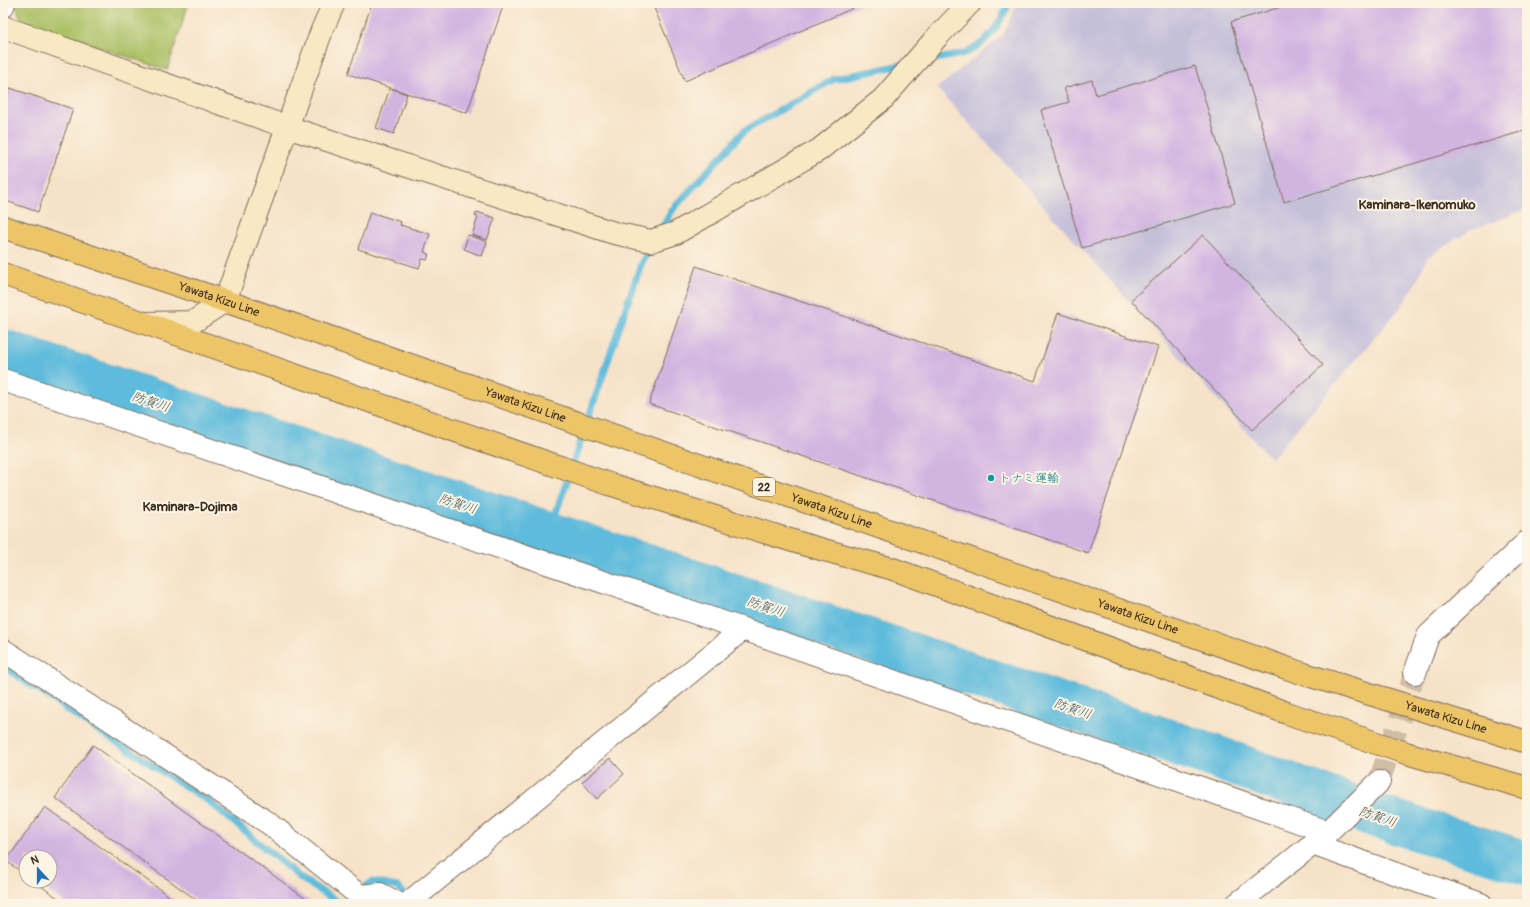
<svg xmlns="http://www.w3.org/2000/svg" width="1530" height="907" font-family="Pangolin,'Klee One',sans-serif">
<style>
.industrial{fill:#c5c0da}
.green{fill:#abc065;stroke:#737542}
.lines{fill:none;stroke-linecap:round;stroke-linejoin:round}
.stream{stroke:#5ebbdc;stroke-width:7}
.river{stroke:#5ebbdc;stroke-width:44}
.building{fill:#d2b4e1}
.street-tunnel{stroke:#d1bda5;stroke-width:22;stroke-dasharray:22 11;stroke-linecap:butt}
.street-casing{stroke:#7c6a59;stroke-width:24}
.secondary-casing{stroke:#7c6a59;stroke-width:24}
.primary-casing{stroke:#7c6a59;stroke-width:24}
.street{stroke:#fff;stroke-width:22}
.secondary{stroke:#f8e8c3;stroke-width:22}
.primary{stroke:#edc569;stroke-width:22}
.culture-dot{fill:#0f9aa8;stroke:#fcf5e5;stroke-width:1.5}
.labels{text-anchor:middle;stroke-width:4;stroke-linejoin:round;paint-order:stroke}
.shield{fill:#fcf5e5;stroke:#75675a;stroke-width:1}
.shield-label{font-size:11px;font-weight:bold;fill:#3b2a1e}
.street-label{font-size:12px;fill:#3b2a1e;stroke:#fcf5e5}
.culture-label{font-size:12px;fill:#0d838f;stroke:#fcf5e5;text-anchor:start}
.neighbourhood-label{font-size:13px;font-weight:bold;fill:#3b2a1e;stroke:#fcf5e5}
.water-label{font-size:13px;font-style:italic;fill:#465657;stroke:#fcf5e5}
</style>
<rect width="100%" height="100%" fill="#fcf5e5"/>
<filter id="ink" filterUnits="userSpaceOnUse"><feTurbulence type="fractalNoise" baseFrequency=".025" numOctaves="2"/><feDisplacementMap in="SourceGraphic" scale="8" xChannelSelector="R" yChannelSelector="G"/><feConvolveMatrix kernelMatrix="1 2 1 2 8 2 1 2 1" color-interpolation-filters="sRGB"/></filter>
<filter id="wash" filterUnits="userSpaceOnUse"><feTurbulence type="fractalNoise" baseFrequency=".012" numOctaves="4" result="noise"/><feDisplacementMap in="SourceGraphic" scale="16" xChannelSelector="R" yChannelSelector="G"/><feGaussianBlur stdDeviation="0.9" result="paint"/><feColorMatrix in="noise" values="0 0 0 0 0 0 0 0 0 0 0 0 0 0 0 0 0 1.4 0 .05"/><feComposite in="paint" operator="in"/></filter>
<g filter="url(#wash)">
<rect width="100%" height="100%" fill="#f6e2c7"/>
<path class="industrial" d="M1018,3h509v206l-57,21 -43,28 -13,29 -14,21 -129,151 -334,-371 66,-53z"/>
<path class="green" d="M15,3h174l-22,67 -138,-46 -9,-7z"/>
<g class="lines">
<path class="stream" d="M924,61c14,-3 30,-4 43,-9 20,-8 34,-30 42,-49
M659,233l14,-24 71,-78 90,-52 72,-15
M549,533l92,-269 11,-20
M3,666l90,61 117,75 92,77 39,25 31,-22 26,5 11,12"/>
<path class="river" d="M3,351l1087,363 120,41 172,63 145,45"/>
</g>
<g id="blocks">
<path class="building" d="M372,3h132l-37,110 -119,-39z
M652,3h213l-180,78z
M1294,3h233v127l-243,72 -53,-180z
M1195,66l40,137 -153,45 -41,-138 28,-8 -5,-14 28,-8 4,15z
M10,88l63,21 -35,103 -35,-12v-90z
M390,88l17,6 -13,40 -18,-6z
M370,212l31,10 -1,3 30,9 -6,18 5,2 -2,6 -5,-1 -3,9 -61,-19z
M477,212l18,6 -8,22 -15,-5 6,-18 -3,-1z
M468,235l19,7 -5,14 -18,-7z
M1203,235l120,130 -71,65 -121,-130z
M696,266l339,115 23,-68 100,34 -70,206 -439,-149z
M93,745l220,159h-111l-147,-106z
M610,758l14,16 -27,25 -15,-17z
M45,807l135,97h-114l-32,-23h16v-24h-24v18l-20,-14z"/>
</g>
</g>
<g filter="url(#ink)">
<use href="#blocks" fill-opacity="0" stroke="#7c6a59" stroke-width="1"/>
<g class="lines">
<path class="street-tunnel" d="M1379,782l36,-109"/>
<defs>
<path id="street" d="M3,6l1,-3
M3,380l740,249 585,203
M3,650l267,174 90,72 20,-2 19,10
M1415,673l13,-37 99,-94
M1312,844l169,60
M407,904l336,-275
M1237,904l91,-72 51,-50"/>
<path id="secondary" d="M3,27l284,100 327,106 37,8 25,-8 143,-83 64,-51 54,-62 33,-34
M146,323l47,-1 32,-21 97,-271 12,-27"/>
<g id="primary">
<path id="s1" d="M3,227l222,74 1076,372 226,69"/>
<path d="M3,274l606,210 197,61 87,24 394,144 119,40 121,35"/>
</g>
</defs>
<use href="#street" class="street-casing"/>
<use href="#secondary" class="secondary-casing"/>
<use href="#primary" class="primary-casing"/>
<use href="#street" class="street"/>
<use href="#secondary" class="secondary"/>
<use href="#primary" class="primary"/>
</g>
</g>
<circle class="culture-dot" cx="991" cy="478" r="4"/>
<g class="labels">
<rect class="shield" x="753" y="478" width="22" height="18" rx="3"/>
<g class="shield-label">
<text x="764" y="491">22</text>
</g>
<g class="street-label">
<text dy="4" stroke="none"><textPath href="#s1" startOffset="228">Yawata Kizu Line</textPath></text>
<text dy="4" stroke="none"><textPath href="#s1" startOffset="552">Yawata Kizu Line</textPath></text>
<text dy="4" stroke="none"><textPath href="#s1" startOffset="876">Yawata Kizu Line</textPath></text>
<text dy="4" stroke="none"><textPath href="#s1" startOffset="1200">Yawata Kizu Line</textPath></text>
<text dy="4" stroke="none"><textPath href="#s1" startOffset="1524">Yawata Kizu Line</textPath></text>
</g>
<g class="culture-label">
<text x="999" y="482">トナミ運輸</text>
</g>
<g class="neighbourhood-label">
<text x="1417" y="209">Kaminara-Ikenomuko</text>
<text x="190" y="511">Kaminara-Dojima</text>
</g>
<g class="water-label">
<text transform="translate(151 401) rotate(18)" y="5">防賀川</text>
<text transform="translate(458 503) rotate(18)" y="5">防賀川</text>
<text transform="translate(766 606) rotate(18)" y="5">防賀川</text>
<text transform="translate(1073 708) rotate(19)" y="5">防賀川</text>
<text transform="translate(1378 816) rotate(19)" y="5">防賀川</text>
</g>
</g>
<rect width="1530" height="907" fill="none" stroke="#fcf5e5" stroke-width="16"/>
<g transform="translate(38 869) rotate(339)"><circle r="19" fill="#fcf5e5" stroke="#afa495"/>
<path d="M0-3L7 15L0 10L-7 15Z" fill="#1f6fb2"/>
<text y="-6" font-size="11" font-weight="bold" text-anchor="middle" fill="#3b2a1e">N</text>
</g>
</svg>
